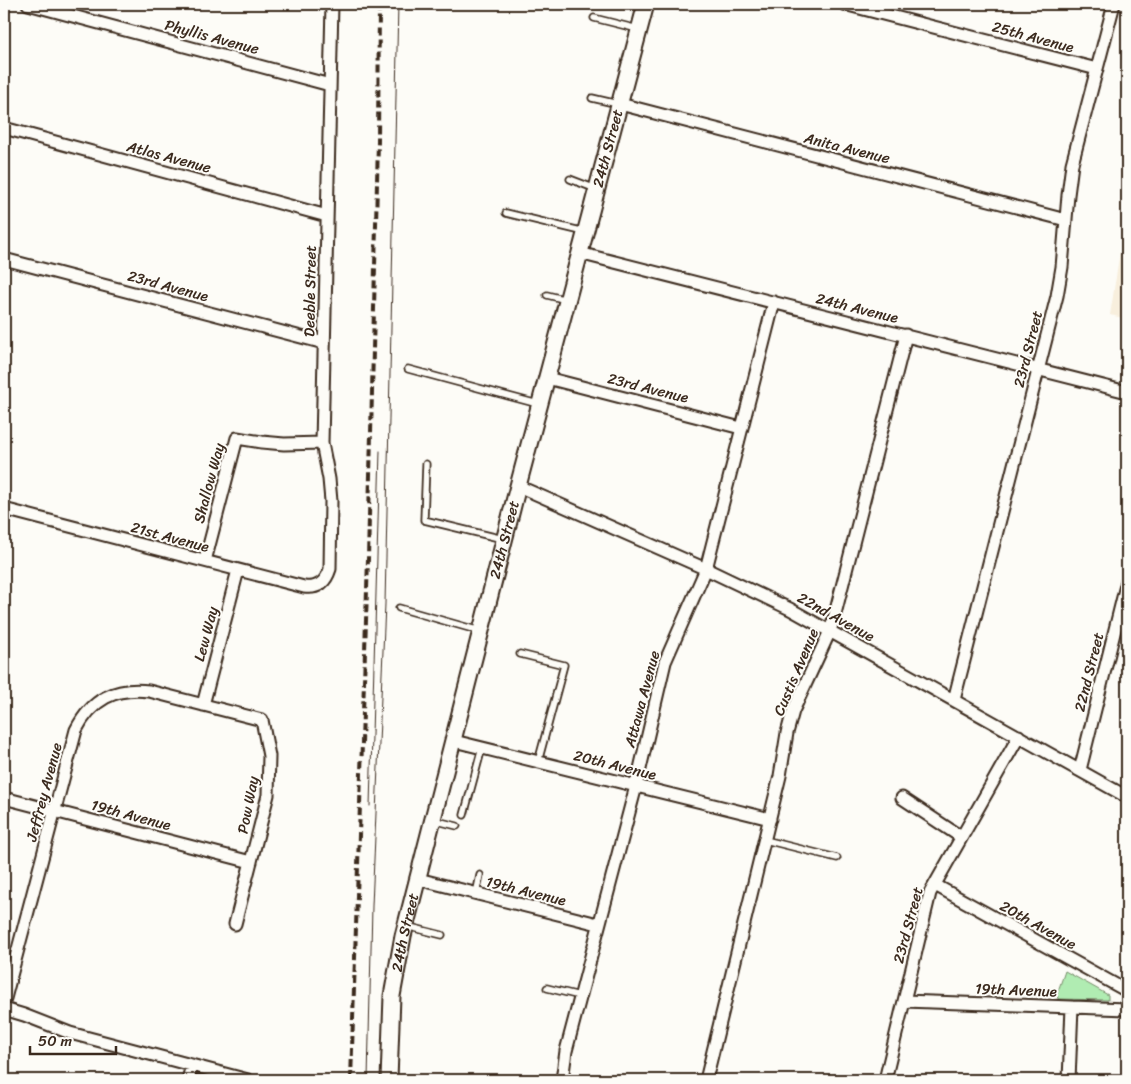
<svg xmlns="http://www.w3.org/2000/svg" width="1131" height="1084" font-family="Sriracha,sans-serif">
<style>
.built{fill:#f8efdd}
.green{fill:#b0ecb2;stroke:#768b68}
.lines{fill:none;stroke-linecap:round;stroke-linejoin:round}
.service-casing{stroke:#3b2a1e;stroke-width:9}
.minor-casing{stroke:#3b2a1e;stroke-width:15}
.tertiary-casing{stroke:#3b2a1e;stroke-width:19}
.service{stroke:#fdfcf7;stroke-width:5.5}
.minor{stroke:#fdfcf7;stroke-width:11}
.tertiary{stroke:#fdfcf7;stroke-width:15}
.tram{stroke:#3b2a1e;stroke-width:1}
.rail{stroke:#3b2a1e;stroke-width:4;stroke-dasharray:8 4;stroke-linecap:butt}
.labels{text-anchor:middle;stroke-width:4;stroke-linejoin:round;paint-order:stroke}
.street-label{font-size:15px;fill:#3b2a1e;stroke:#fdfcf7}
</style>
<rect width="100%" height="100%" fill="#fdfcf7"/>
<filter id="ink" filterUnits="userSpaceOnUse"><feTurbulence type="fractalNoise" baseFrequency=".02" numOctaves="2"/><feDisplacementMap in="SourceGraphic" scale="10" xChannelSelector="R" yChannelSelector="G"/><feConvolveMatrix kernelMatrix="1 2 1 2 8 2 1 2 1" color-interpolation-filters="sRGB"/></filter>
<g filter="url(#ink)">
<path class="built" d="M1127,213v106l-17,-4 14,-89z"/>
<path class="green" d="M1065,971l43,24v5l-50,-1 -1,-5z"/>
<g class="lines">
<defs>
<path id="service" d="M594,18l44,11
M592,98l26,6
M570,179l26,10
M506,213l79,19
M547,295l20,5
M408,369l130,35
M426,464l-2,56 79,19
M399,608l81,23
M520,654l44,11 -26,97
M464,815l18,-67
M433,820l24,6
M765,840l72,18
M476,894l4,-19
M406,926l36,9
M547,988l33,8"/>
<path id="minor" d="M28,4l302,81
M844,4l253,65
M620,104l446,116
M4,128l323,88
M579,253l548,139
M4,259l320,84
M547,378l194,50
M518,486l188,83 84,40 337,188
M4,509l300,78c14,2 22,-5 26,-18l1,-68 -2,-22 -7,-36 10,-439
M205,561l32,-123 25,4 22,2 38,-1
M954,700l103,-404 5,-29 6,-72 4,-31 42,-160
M203,705l35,-135
M454,741l316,78
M1080,770l47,-189
M4,798l247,64
M902,798l59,39
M418,879l180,45
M935,885l192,106
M904,1001l223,8
M4,1002l72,-272c16,-31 39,-43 73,-39l113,29 7,36 -1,39 -33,129
M4,1009l20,6 46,18 178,47
M188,1080l4,-15
M562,1080l4,-29 70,-265 29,-124 41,-93 68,-267
M706,1080l74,-304 7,-43 6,-22 37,-80 4,-13 72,-283
M885,1080l45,-187 89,-157
M1069,1080l3,-73"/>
<g id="tertiary">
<path id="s1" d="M389,1080l3,-84 11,-60 115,-450 128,-482"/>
</g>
</defs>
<use href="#service" class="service-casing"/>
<use href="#minor" class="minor-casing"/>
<use href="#tertiary" class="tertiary-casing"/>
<use href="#service" class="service"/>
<use href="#minor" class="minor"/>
<use href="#tertiary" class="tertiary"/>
<path class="tram" d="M370,806l10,-355
M368,1080l4,-174 13,-302 13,-600"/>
<path class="rail" d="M351,1080l17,-521 10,-418 1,-137"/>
</g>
</g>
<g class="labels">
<g class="street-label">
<text transform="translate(212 37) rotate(15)" y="5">Phyllis Avenue</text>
<text transform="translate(1033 37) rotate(15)" y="5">25th Avenue</text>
<text dy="5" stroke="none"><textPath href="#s1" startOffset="959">24th Street</textPath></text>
<text transform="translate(847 148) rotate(14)" y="5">Anita Avenue</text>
<text transform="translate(169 157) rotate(15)" y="5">Atlas Avenue</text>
<text transform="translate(168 286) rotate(15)" y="5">23rd Avenue</text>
<text transform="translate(310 291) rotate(-89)" y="5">Deeble Street</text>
<text transform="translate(857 308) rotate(14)" y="5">24th Avenue</text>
<text transform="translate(1028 349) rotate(-76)" y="5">23rd Street</text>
<text transform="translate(648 388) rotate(14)" y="5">23rd Avenue</text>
<text transform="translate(209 483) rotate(-75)" y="5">Shallow Way</text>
<text transform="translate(170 537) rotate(15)" y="5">21st Avenue</text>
<text dy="5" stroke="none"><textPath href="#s1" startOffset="554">24th Street</textPath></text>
<text transform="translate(836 617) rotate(29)" y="5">22nd Avenue</text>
<text transform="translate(206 634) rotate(-75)" y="5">Lew Way</text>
<text transform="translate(796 672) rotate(-67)" y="5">Custis Avenue</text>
<text transform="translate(1089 672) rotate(-76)" y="5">22nd Street</text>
<text transform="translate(642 699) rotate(-75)" y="5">Attawa Avenue</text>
<text transform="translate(615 765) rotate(14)" y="5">20th Avenue</text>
<text transform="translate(44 792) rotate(-75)" y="5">Jeffrey Avenue</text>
<text transform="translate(248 805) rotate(-79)" y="5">Pow Way</text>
<text transform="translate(131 815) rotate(15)" y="5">19th Avenue</text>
<text transform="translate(526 891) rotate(14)" y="5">19th Avenue</text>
<text transform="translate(908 925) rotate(-75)" y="5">23rd Street</text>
<text transform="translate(1038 925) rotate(29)" y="5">20th Avenue</text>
<text dy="5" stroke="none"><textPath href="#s1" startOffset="149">24th Street</textPath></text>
<text transform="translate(1016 990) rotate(2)" y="5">19th Avenue</text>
</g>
</g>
<rect width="1131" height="1084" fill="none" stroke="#fdfcf7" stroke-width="20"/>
<rect x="10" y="10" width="1111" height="1064" fill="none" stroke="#3b2a1e" stroke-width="2" filter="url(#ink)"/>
<path d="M30 1046v8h86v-8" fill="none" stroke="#3b2a1e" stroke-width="2.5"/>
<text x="38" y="1046" font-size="15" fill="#3b2a1e" stroke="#fdfcf7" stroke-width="4" paint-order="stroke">50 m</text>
</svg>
